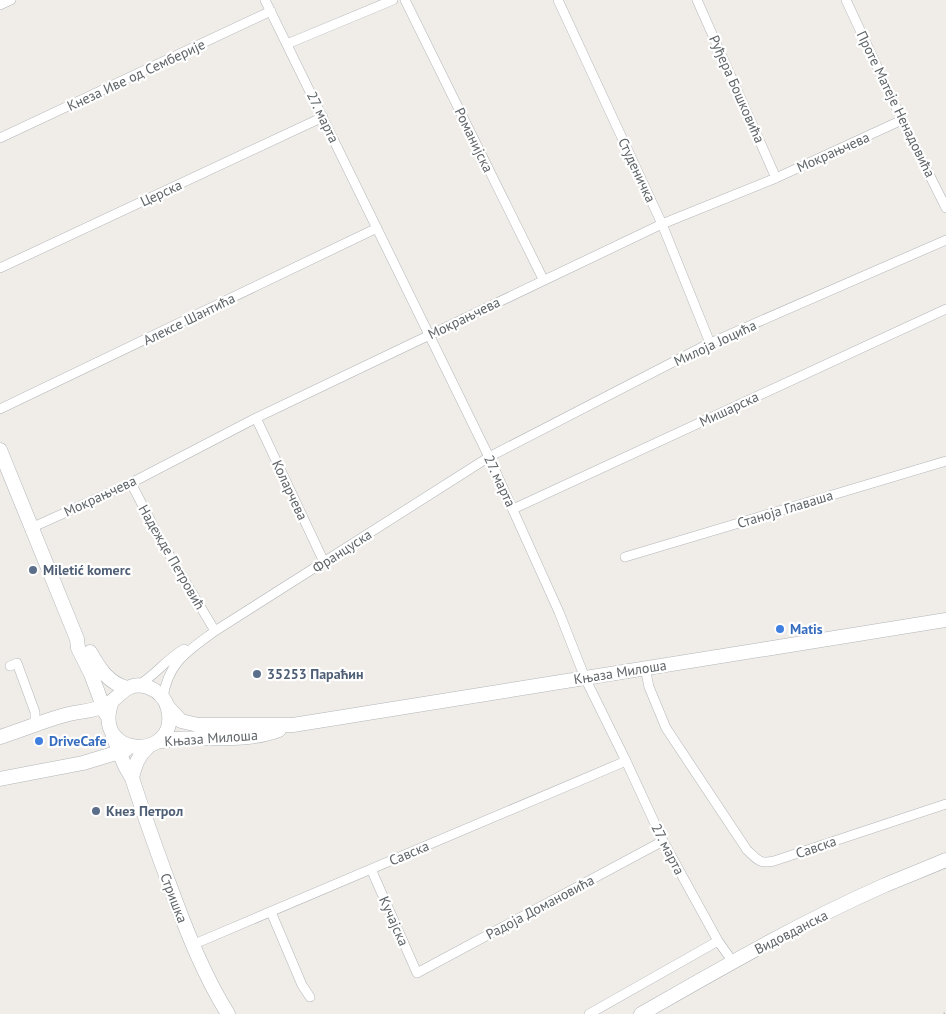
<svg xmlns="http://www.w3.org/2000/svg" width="946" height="1014" font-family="'PT Sans',sans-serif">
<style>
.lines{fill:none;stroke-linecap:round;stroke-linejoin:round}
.street-casing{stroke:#b2b6b9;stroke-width:10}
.secondary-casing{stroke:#b1b6b9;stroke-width:15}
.street{stroke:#fff;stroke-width:9}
.secondary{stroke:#fff;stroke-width:14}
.rail{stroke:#b3b4b5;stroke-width:3;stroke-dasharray:1 6;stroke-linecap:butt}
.service-dot{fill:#5c6f8a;stroke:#fff;stroke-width:2}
.shop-dot{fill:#3f7fe0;stroke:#fff;stroke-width:2}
.labels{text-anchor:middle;stroke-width:4.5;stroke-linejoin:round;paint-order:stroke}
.street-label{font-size:14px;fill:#5e6467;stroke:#fff}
.service-label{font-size:14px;font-weight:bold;fill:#4e5e75;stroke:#fff;text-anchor:start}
.shop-label{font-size:14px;font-weight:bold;fill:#366cbe;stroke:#fff;text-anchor:start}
</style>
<rect width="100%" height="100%" fill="#f0ece7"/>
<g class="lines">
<defs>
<path id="street" d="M265,0l224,457 70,155 26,66 41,83 37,80 55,100 15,21
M405,0l138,279
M558,0l104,224 48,119
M697,0l79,178
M846,0l56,120 44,88
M0,5l11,-5
M287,44l106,-44
M0,138l271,-127
M0,268l323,-151
M0,409l377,-181
M256,418l68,144
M131,483l30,58 54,90
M513,509l433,-200
M31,528l100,-45 125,-65 406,-194 114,-46 126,-58
M625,557l321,-96
M10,666l7,-3 18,49v13
M645,668l4,19 17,41 81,122c11,10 12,14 27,11l172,-57
M137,686c18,-10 29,-27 47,-37
M163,698c5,-36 25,-47 52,-67l274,-174 221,-114 236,-103
M371,869l46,104 246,-132
M271,912l31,73 8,12
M192,945l434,-184
M589,1014l129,-73"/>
<path id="secondary" d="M0,450l77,189 1,9 13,26 15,40
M90,652c9,16 18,31 37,36
M168,707l13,14 17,4h95l653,-105
M113,736l12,30 7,12c13,40 27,79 42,119 15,40 31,80 54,117
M0,737c22,-7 43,-16 65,-22 13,-4 28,-3 41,-10 15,-8 20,-25 42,-18 10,4 18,12 20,22 13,52 -78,51 -56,-8
M157,742c39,-9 83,3 122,-12
M132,778c3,-13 6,-22 16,-31
M0,779l83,-16 43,-13
M641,1014c79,-45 158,-91 242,-128 21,-9 42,-17 63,-26"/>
</defs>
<use href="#street" class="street-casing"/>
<use href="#secondary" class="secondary-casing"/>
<use href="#street" class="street"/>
<use href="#secondary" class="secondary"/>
<path class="rail" d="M944,1014l2,-1"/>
</g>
<g class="service-dot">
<circle cx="33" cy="570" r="5"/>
<circle cx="257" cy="674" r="5"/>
<circle cx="96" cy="811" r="5"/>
</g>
<g class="shop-dot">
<circle cx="780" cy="629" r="5"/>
<circle cx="39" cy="741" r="5"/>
</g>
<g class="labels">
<g class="street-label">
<text transform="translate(136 75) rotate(-25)" y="5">Кнеза Иве од Семберије</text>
<text transform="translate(737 89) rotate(66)" y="5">Руђера Бошковића</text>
<text transform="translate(896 104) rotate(64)" y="5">Проте Матеје Ненадовића</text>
<text transform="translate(323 117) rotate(64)" y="5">27. марта</text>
<text transform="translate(474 140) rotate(64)" y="5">Романијска</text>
<text transform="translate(833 152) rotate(-24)" y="5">Мокрањчева</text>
<text transform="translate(637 170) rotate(65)" y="5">Студеничка</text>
<text transform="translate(161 193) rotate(-25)" y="5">Церска</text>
<text transform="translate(464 318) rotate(-26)" y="5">Мокрањчева</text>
<text transform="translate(189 319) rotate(-26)" y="5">Алексе Шантића</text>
<text transform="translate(715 343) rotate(-25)" y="5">Милоја Јоцића</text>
<text transform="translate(729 409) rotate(-25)" y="5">Мишарска</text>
<text transform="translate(500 481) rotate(65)" y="5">27. марта</text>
<text transform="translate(290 490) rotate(65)" y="5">Коларчева</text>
<text transform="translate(100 496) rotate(-25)" y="5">Мокрањчева</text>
<text transform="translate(785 509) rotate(-17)" y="5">Станоја Главаша</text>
<text transform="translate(342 551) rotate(-33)" y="5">Француска</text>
<text transform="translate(172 557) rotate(60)" y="5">Надежде Петровић</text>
<text transform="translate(620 672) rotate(-9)" y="5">Књаза Милоша</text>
<text transform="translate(211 738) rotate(-4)" y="5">Књаза Милоша</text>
<text transform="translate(816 847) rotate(-19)" y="5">Савска</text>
<text transform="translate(668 849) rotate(63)" y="5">27. марта</text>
<text transform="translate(409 853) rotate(-23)" y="5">Савска</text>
<text transform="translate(174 898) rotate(69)" y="5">Стришка</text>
<text transform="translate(540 907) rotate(-28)" y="5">Радоја Домановића</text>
<text transform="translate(394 921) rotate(66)" y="5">Кучајска</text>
<text transform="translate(791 932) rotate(-27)" y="5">Видовданска</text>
</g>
<g class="service-label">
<text x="43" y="575">Miletić komerc</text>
<text x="267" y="679">35253 Параћин</text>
<text x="106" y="816">Кнез Петрол</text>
</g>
<g class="shop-label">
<text x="790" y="634">Matis</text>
<text x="49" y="746">DriveCafe</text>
</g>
</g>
</svg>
